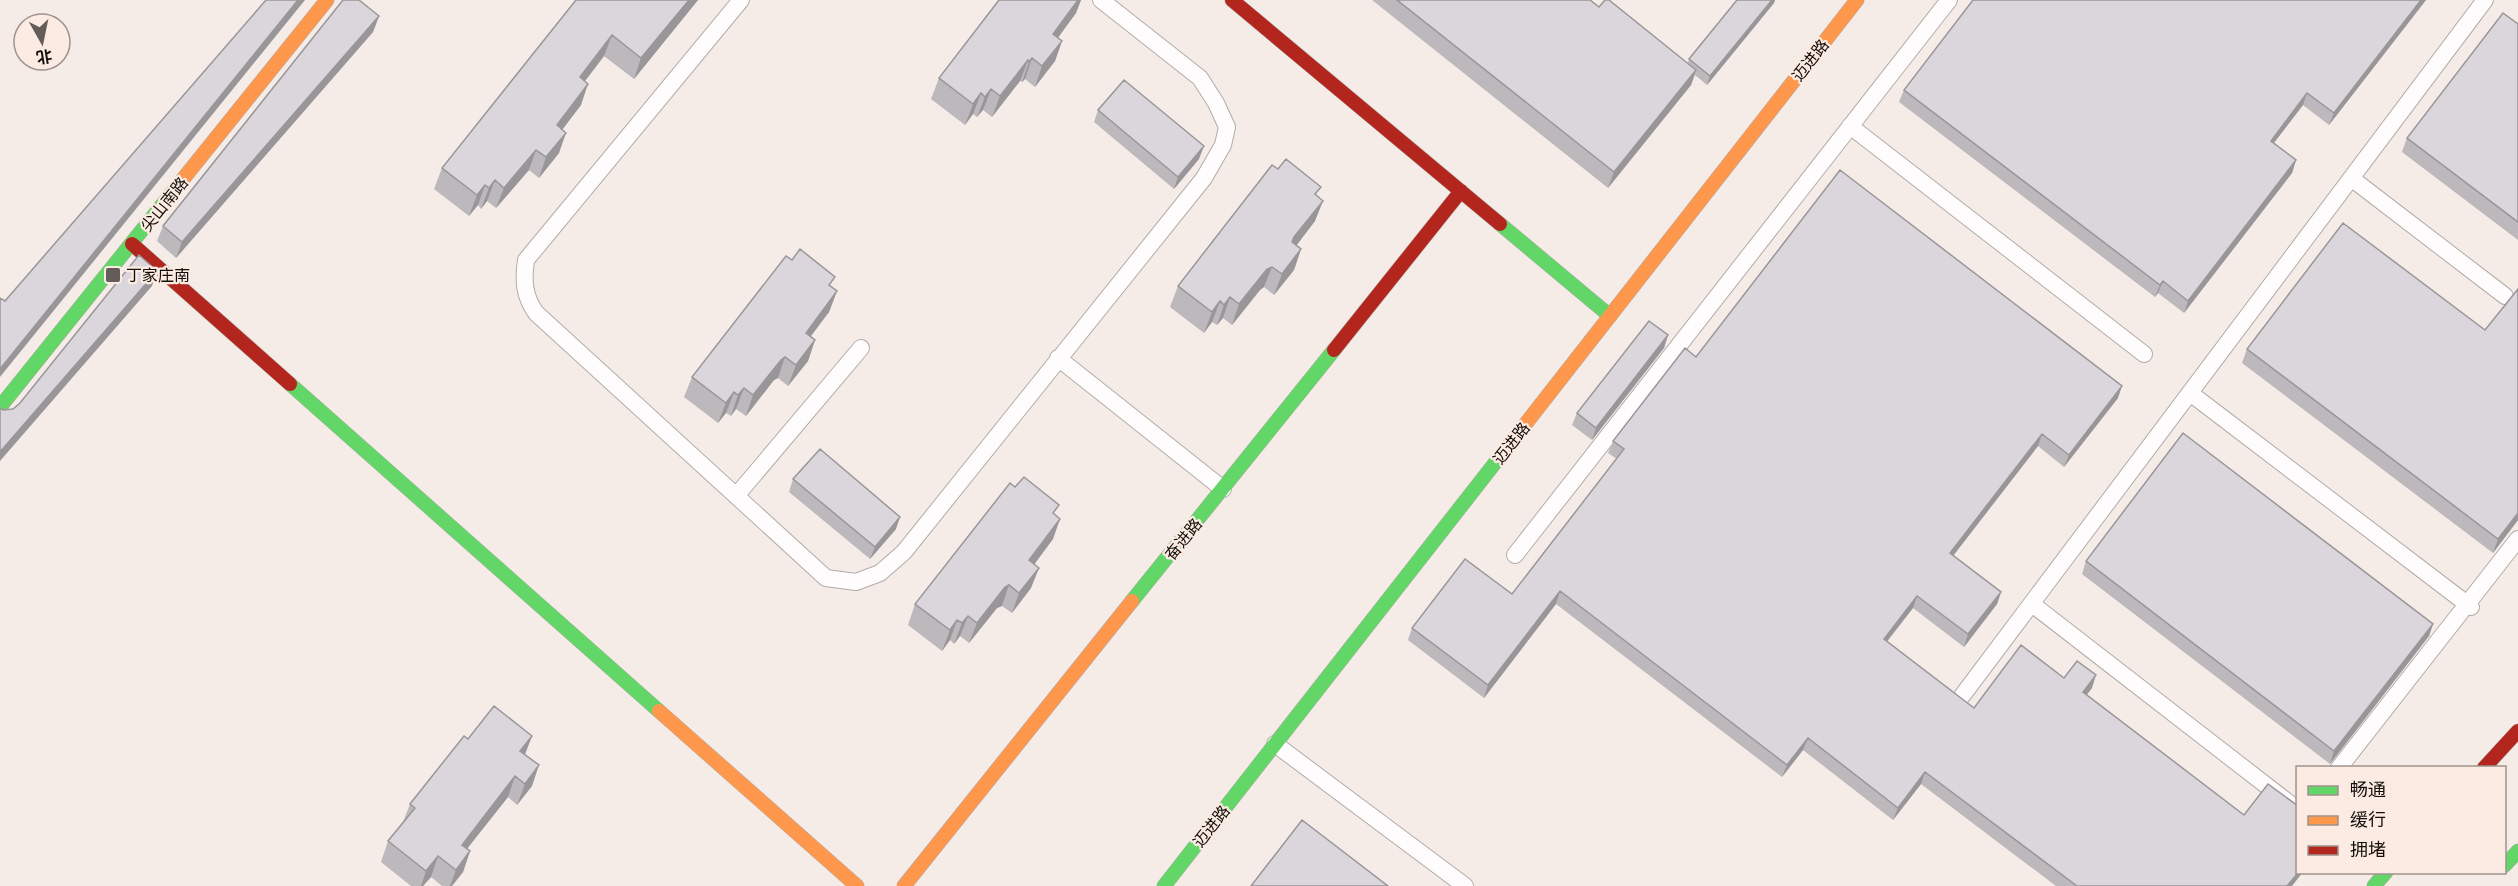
<svg xmlns="http://www.w3.org/2000/svg" width="2518" height="886" font-family="Arial,'Noto Sans SC',sans-serif">
<style>
.lines{fill:none;stroke-linecap:round;stroke-linejoin:round}
.lane-casing{stroke:#b2aca8;stroke-width:18}
.fast-casing{stroke:#b2aca8;stroke-width:15}
.slow-casing{stroke:#b2aca8;stroke-width:15}
.jam-casing{stroke:#b2aca8;stroke-width:15}
.lane{stroke:#fefcfc;stroke-width:16}
.fast{stroke:#63d668;stroke-width:14}
.slow{stroke:#ff974d;stroke-width:14}
.jam{stroke:#b3261e;stroke-width:14}
.wall{fill:#bcb8bc}
.shaded-wall{fill:#999699}
.building{fill:#dbd6db;stroke:#999699;stroke-width:1.5}
.poi-dot{fill:#635c59;stroke:#fbebe2;stroke-width:2}
.labels{text-anchor:middle;stroke-width:4.5;stroke-linejoin:round;paint-order:stroke}
.street-label{font-size:16px;fill:#150f0c;stroke:#fbebe2}
.poi-label{font-size:16px;fill:#150f0c;stroke:#fbebe2;text-anchor:start}
</style>
<rect width="100%" height="100%" fill="#f5ece8"/>
<g class="lines">
<defs>
<path id="lane" d="M741,0l-215,260c-3,21 -2,36 10,53l290,265 30,4 24,-9 24,-21 300,-374 19,-33 4,-18 -11,-24 -16,-25 -99,-78
M1850,126l294,228
M2351,178l154,118
M1058,358l165,131
M2190,393l281,214
M736,496l125,-148
M1515,555l434,-555
M2032,604l266,206
M1962,696l523,-696
M1275,744l190,142
M2339,768l179,-229"/>
<path id="fast" d="M1500,224l110,92
M290,384l369,327
M0,407l171,-213
M1132,601l202,-251
M2504,866l14,-15
M1164,886l338,-432
M2374,886l12,-14"/>
<path id="slow" d="M171,194l156,-194
M1502,454l355,-454
M659,711l198,175
M904,886l228,-285"/>
<path id="jam" d="M1232,0l268,224
M132,244l158,140
M1334,350l127,-159
M2484,768l34,-37"/>
</defs>
<use href="#lane" class="lane-casing"/>
<use href="#fast" class="fast-casing"/>
<use href="#slow" class="slow-casing"/>
<use href="#jam" class="jam-casing"/>
<use href="#lane" class="lane"/>
<use href="#fast" class="fast"/>
<use href="#slow" class="slow"/>
<use href="#jam" class="jam"/>
</g>
<path class="wall" d="M576,0h122l-64,79 -30,-23 -19,25 -4,24 -19,24 -3,24 -20,25 -10,-8 -33,38 -9,-7 -6,8 -3,-4 -9,11 -35,-27 8,-21z
M999,0h82l-5,13 -18,25 4,3 -7,20 -20,26 -10,-8 -3,3 -2,-1 -28,36 -9,-7 -6,7 -4,-3 -8,11 -34,-26 8,-21z
M1372,0h218l9,7 89,56 1,-4 83,-59h3l-1,3 -67,82 -12,-10 -4,10 -83,103z
M2426,0l-97,125 -26,-20 -29,38 22,17 -4,13 -108,140 -26,-20 -3,4 -256,-195 5,-12z
M379,16l-6,16 -197,226 -19,-17 6,-15z
M2518,24v216l-116,-88 5,-14z
M1098,110l101,49 -25,30 -80,-67z
M1318,196l-3,25 -19,24 5,4 -7,21 -20,25 -10,-8 -4,3 -28,35 -9,-7 -6,7 -5,-3 -8,11 -34,-26 8,-21z
M832,287l5,4 -8,21 -18,24 4,4 -7,21 -20,25 -10,-8 -4,2 -28,36 -10,-7 -5,7 -5,-3 -8,10 -34,-26 8,-20z
M2518,289v231l-25,33 -251,-190 5,-14 238,-19z
M1668,335l-4,13 -72,92 -20,-15 5,-12z
M1696,357l422,41 -54,69 -26,-21 -85,110 48,36 -4,12 -33,43 -51,-39 -26,34 87,66 90,-30 28,10 -6,7 212,178h4l-10,13h-236l-135,-102 -28,36 -90,-70 -21,27 -226,-173 -72,94 -76,-58 4,-12 100,-34 105,-135 -9,-6 5,-12z
M793,479l103,50 -26,30 -81,-67z
M1055,515l-2,24 -19,25 -3,24 -19,25 -10,-7 -5,2 -28,35 -9,-7 -6,8 -4,-4 -8,11 -34,-26 7,-21z
M2086,561l347,63 -4,12 -99,128 -248,-190z
M532,736l-7,19 7,31 -15,19 -9,-8 -41,52 3,2 -7,21 -11,14h-10l-11,-9 -8,9h-12l-30,-24 7,-21 15,-19 7,-18z"/>
<path class="shaded-wall" d="M298,0h7l-305,377v-8z
M689,0h9l-64,79 7,-21z
M1078,0h3l-5,13 -31,42 8,-21z
M1772,0h3l-1,3 -67,82 3,-9z
M2421,0h5l-97,125 5,-12z
M379,16l-6,16 -197,226 6,-16z
M612,35l-8,21 -32,42 8,-21z
M1062,41l-7,20 -20,26 7,-21z
M1032,58l-7,21 -3,3 7,-20z
M1028,60l-8,21 -28,36 8,-21z
M1696,70l-5,15 -83,103 6,-16z
M588,84l-7,21 -31,41 7,-21z
M991,89l-8,21 -6,7 8,-20z
M981,93l-8,21 -8,11 8,-21z
M2307,93l-4,12 -37,48 5,-12z
M566,133l-7,20 -20,25 7,-21z
M1204,146l-5,13 -25,30 4,-12z
M536,150l-7,20 -33,38 8,-20z
M2296,160l-4,13 -108,140 4,-12z
M495,180l-8,21 -6,8 8,-21z
M485,185l-7,20 -9,11 8,-21z
M1323,201l-8,20 -28,37 7,-21z
M1301,249l-7,21 -20,25 8,-21z
M1272,267l-8,20 -4,3 -28,35 7,-21 28,-35z
M157,271l-5,15 -152,175v-9z
M2163,281l-5,12 -3,4 5,-12z
M837,291l-8,21 -31,41 8,-20z
M1230,297l-7,21 -6,7 7,-20z
M1220,301l-8,21 -8,11 8,-21z
M1668,335l-4,13 -72,92 4,-12z
M815,340l-7,21 -20,25 8,-21z
M785,357l-7,21 -4,2 -28,36 7,-21 28,-35z
M2122,386l-4,12 -54,69 5,-12z
M744,388l-8,21 -5,7 7,-21z
M734,392l-8,21 -8,10 8,-20z
M2042,434l-4,12 -92,119 4,-12z
M2518,513v7l-25,33 5,-14z
M900,517l-4,12 -26,30 5,-12z
M1060,519l-7,20 -31,42 7,-21z
M1039,568l-8,20 -19,25 7,-20z
M1009,585l-7,21 -5,2 -28,35 8,-20 28,-36z
M1560,591l-4,13 -72,94 4,-13z
M2001,592l-4,12 -33,43 4,-13z
M1917,596l-4,12 -34,43 5,-12z
M968,616l-8,20 -6,8 8,-21z
M957,620l-7,20 -8,11 8,-21z
M2433,624l-4,12 -99,128 4,-13z
M2096,675l-4,13 -13,17 4,-13z
M532,736l-8,20 -4,-5z
M1808,738l-5,12 -21,27 5,-12z
M539,765l-7,21 -15,19 8,-21z
M1925,772l-4,12 -28,36 5,-12z
M515,776l-7,21 -54,68 8,-20z
M470,851l-7,21 -11,14h-2l6,-16z
M438,856l-7,21 -8,9h-2l5,-15z
M2298,873h4l-10,13h-5z"/>
<path class="building" d="M266,0h32l-298,369v-71l5,3z
M343,0h16l20,16 -197,226 -19,-16z
M576,0h113l-48,58 -29,-23 -32,42 8,7 -31,41 9,8 -20,24 -10,-7 -32,38 -9,-8 -6,8 -4,-3 -8,10 -35,-27z
M999,0h79l-25,34 9,7 -20,25 -10,-8 -3,4 -1,-2 -28,36 -9,-7 -6,8 -4,-4 -8,11 -34,-26z
M1397,0h193l9,7 6,-7h4l87,70 -82,102z
M1737,0h35l-62,76 -21,-17z
M1973,0h448l-87,113 -27,-20 -36,48 25,19 -108,141 -25,-20 -3,4 -256,-195z
M2503,13l15,11v198l-111,-84z
M1124,80l80,66 -26,31 -80,-67z
M1286,159l35,28 -6,7 8,7 -29,36 -2,5 9,7 -19,25 -10,-7 -5,2 -28,35 -9,-7 -6,8 -4,-4 -8,11 -34,-26 94,-121 6,4z
M1840,170l282,216 -53,69 -27,-21 -92,119 51,39 -33,42 -51,-38 -33,43 90,69 47,-63 43,33 13,-17 19,14 -13,17 161,123 24,-31 30,22v67l-11,13h-210l-152,-114 -27,36 -90,-70 -21,27 -227,-174 -72,94 -76,-57 53,-69 47,35 112,-145 -11,-8 72,-93 11,9z
M2343,223l142,107 33,-41v224l-20,26 -251,-190z
M800,249l35,28 -6,8 8,6 -31,42 9,7 -19,25 -11,-8 -4,3 -28,35 -9,-7 -6,7 -4,-3 -8,11 -34,-26 94,-121 6,4z
M139,255l18,16 -157,181v-44l3,2 10,-1 7,-6z
M1649,321l19,14 -72,93 -19,-15z
M2183,433l250,191 -99,127 -248,-190z
M820,449l80,68 -25,30 -82,-68z
M1024,477l35,28 -6,8 7,6 -31,41 10,8 -20,25 -10,-8 -4,2 -28,36 -9,-7 -6,7 -5,-3 -7,10 -35,-26 95,-121 5,4z
M494,706l38,30 -12,15 19,14 -14,19 -10,-8 -53,69 8,6 -14,19 -18,-14 -12,15 -38,-30 27,-33 -5,-4 54,-68 4,3z
M1302,820l86,66h-137z"/>
<rect class="poi-dot" x="105" y="267" width="16" height="16" rx="3"/>
<g class="labels">
<g class="street-label">
<text transform="translate(1810 60) rotate(-52)" y="6">迈进路</text>
<text transform="translate(164 204) rotate(-51)" y="6">尖山南路</text>
<text transform="translate(1511 443) rotate(-52)" y="6">迈进路</text>
<text transform="translate(1183 539) rotate(-51)" y="6">奋进路</text>
<text transform="translate(1211 826) rotate(-52)" y="6">迈进路</text>
</g>
<g class="poi-label">
<text x="126" y="281">丁家庄南</text>
</g>
</g>
<rect x="2296" y="766" width="210" height="108" fill="#fbebe2" stroke="#9f938c" stroke-width="1.5"/>
<rect x="2308" y="786" width="30" height="9" fill="#63d668" stroke="#9f938c" stroke-width="1.5"/>
<text x="2350" y="796" font-size="18" fill="#150f0c">畅通</text>
<rect x="2308" y="816" width="30" height="9" fill="#ff974d" stroke="#9f938c" stroke-width="1.5"/>
<text x="2350" y="826" font-size="18" fill="#150f0c">缓行</text>
<rect x="2308" y="846" width="30" height="9" fill="#b3261e" stroke="#9f938c" stroke-width="1.5"/>
<text x="2350" y="856" font-size="18" fill="#150f0c">拥堵</text>
<g transform="translate(42 42) rotate(171)"><circle r="28" fill="#fbebe2" stroke="#9f938c" stroke-width="1.5"/>
<path d="M0-4.5L10 22L0 15L-10 22Z" fill="#635c59"/>
<text y="-9" font-size="16" font-weight="bold" text-anchor="middle" fill="#150f0c">北</text>
</g>
</svg>
